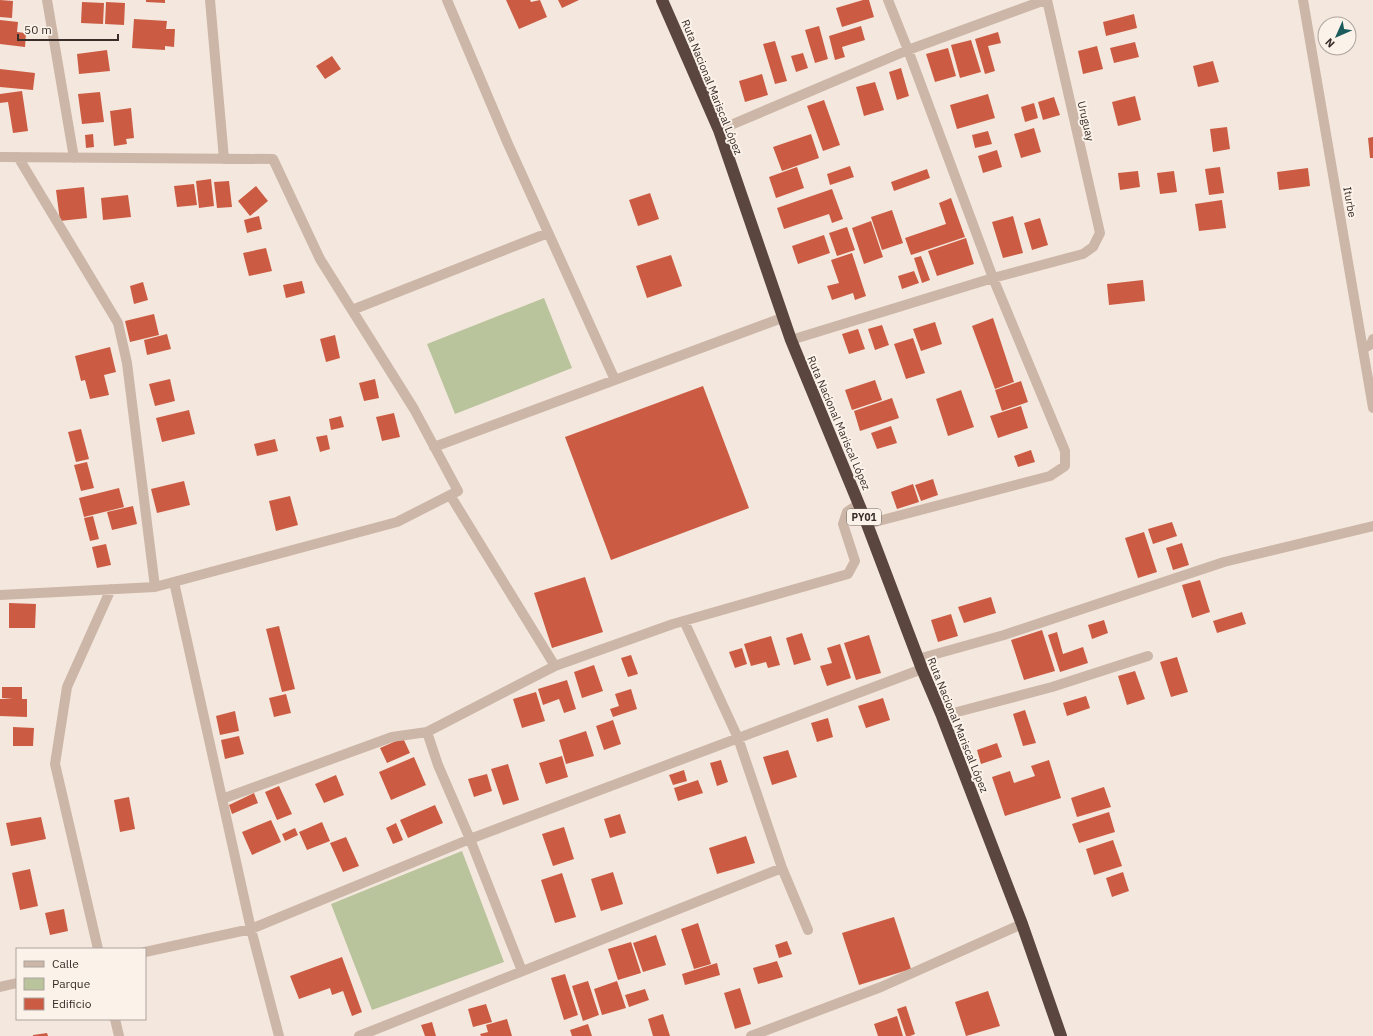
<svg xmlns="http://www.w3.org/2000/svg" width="1373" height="1036" font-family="'IBM Plex Sans',sans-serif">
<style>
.green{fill:#b9c49c}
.building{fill:#cb5c43}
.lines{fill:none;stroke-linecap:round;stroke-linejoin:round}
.street{stroke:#ccb6a8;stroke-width:10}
.highway{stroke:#5a463f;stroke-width:12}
.labels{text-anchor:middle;stroke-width:4;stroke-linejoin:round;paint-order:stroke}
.shield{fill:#fbf2ea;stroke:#736863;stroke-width:1}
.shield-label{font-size:10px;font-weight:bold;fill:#392d29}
.street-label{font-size:11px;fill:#392d29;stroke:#fbf2ea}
</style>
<rect width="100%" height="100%" fill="#f4e7dd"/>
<path class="green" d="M544,298l28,70 -117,46 -28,-70z
M462,851l42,111 -132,48 -41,-106z"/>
<path class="building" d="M0,0l13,1 -1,17 -12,-1z
M146,0h19v3l-19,-1z
M506,0h24l1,2 9,-2 7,17 -28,12z
M558,0h21l-17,8z
M863,0h6l5,17 -32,10 -6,-19z
M82,2l22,1 -1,21 -22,-1z
M106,2l19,1 -1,22 -19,-1z
M1134,14l3,14 -31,8 -3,-14z
M134,19l33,2 -1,8h9l-1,18 -9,-1v4l-33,-2z
M0,20l18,2 -1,10 9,1 -1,14 -25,-3z
M819,26l9,33 -13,4 -10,-33z
M861,26l4,14 -23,7 3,10 -10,3 -6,-24z
M998,32l3,11 -13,3 7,25 -10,3 -10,-35z
M971,40l10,32 -21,6 -9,-33z
M775,41l12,40 -12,3 -12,-40z
M1135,42l4,15 -25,6 -4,-15z
M1097,46l6,23 -20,5 -5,-23z
M948,48l8,28 -21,6 -9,-28z
M107,50l3,21 -31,3 -2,-20z
M803,53l5,15 -12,4 -5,-16z
M332,56l9,13 -16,10 -9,-13z
M1213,61l6,21 -21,5 -5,-21z
M901,68l8,28 -12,4 -8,-28z
M0,69l35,4 -2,17 -33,-3z
M762,74l6,21 -23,7 -6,-21z
M875,82l9,28 -20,6 -8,-29z
M22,91l6,40 -15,2 -5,-31 -8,1v-9z
M100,92l4,30 -22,2 -4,-30z
M988,94l7,24 -38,11 -7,-24z
M1135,96l6,24 -23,6 -6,-24z
M1054,97l6,18 -17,5 -5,-18z
M824,100l16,45 -17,6 -16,-45z
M1034,103l4,15 -13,4 -4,-15z
M131,108l3,30 -8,1 1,5 -13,2 -4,-35z
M1227,127l3,22 -17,3 -3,-23z
M1034,128l7,24 -20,6 -7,-24z
M988,131l4,13 -17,4 -3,-13z
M93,134l1,13 -8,1 -1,-13z
M811,134l8,24 -37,13 -9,-24z
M1373,137v21h-3l-2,-20z
M997,150l5,17 -19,6 -5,-17z
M850,166l4,11 -24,8 -3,-11z
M797,167l7,21 -28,10 -7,-21z
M1220,167l4,26 -15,2 -4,-26z
M1308,168l2,18 -31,4 -2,-18z
M927,169l3,9 -36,13 -3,-9z
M1138,171l2,16 -20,3 -2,-17z
M1174,171l3,21 -17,2 -3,-21z
M211,179l3,27 -15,2 -3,-27z
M229,181l3,26 -15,1 -3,-26z
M194,184l3,21 -20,2 -3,-21z
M256,186l12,15 -18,15 -12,-15z
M84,187l3,31 -27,3 -4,-31z
M832,189l11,30 -11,4 -3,-9 -45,15 -7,-21z
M650,193l9,26 -21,7 -9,-26z
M128,195l3,22 -28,3 -2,-22z
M951,198l14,39 -54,18 -6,-17 41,-14 -7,-21z
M1222,200l4,28 -27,3 -4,-27z
M892,210l11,33 -21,7 -11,-33z
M259,216l3,13 -15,4 -3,-13z
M1013,216l10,37 -20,5 -11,-36z
M1040,218l8,27 -16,5 -8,-27z
M871,221l12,36 -19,7 -12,-36z
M847,227l8,23 -18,6 -8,-23z
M824,235l6,18 -32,11 -6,-18z
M966,238l8,26 -37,12 -9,-25z
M266,248l6,23 -23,5 -6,-23z
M852,253l14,43 -11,4 -2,-7 -21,7 -5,-14 12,-3 -8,-23z
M671,255l11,31 -35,12 -11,-32z
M921,256l9,24 -8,3 -8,-25z
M914,271l5,12 -17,6 -4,-13z
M1143,280l2,21 -36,4 -2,-21z
M302,281l3,12 -19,5 -3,-13z
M143,282l5,18 -14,4 -4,-18z
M154,314l5,21 -29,7 -5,-21z
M993,318l21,64 -19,7 -23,-63z
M935,322l7,22 -21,7 -8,-22z
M882,325l7,20 -14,5 -7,-21z
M858,329l7,20 -16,5 -7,-20z
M167,334l4,15 -24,6 -3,-15z
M335,335l5,23 -14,4 -6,-23z
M913,338l12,35 -19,6 -12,-35z
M110,347l6,25 -12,3 5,20 -19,4 -5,-19 -4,1 -6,-25z
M170,379l5,22 -20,5 -6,-22z
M375,379l4,19 -15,3 -5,-18z
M875,380l7,20 -30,10 -7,-20z
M1021,381l7,21 -26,9 -7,-21z
M703,386l46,122 -138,52 -46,-123z
M961,390l13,37 -26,9 -12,-37z
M892,398l7,20 -39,13 -6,-20z
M1021,406l7,22 -30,10 -8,-22z
M189,410l6,24 -33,8 -6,-24z
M394,413l6,24 -18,4 -6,-24z
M341,416l3,11 -13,3 -2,-11z
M891,426l6,17 -20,6 -6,-16z
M81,429l8,30 -13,3 -8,-30z
M327,435l3,14 -10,3 -4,-15z
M275,439l3,12 -21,5 -3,-12z
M1031,450l4,12 -17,5 -4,-11z
M87,462l7,26 -13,3 -7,-26z
M933,479l5,16 -17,6 -6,-16z
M184,481l6,24 -33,8 -6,-24z
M913,484l6,18 -22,7 -6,-17z
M119,488l5,19 -40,10 -5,-19z
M290,496l8,29 -22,6 -7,-30z
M133,506l4,18 -25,6 -5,-18z
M93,516l6,23 -9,2 -6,-23z
M1172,522l5,14 -24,8 -5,-15z
M1144,532l13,40 -19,6 -13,-40z
M1182,543l7,22 -16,5 -7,-22z
M106,544l5,21 -14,3 -5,-21z
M585,577l18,55 -51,16 -18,-55z
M1200,580l10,32 -18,6 -10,-33z
M991,597l5,16 -32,10 -6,-16z
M9,603l27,1 -1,24h-26z
M1242,612l4,12 -29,9 -4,-12z
M951,614l7,22 -20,6 -7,-22z
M1104,620l4,13 -16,6 -4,-14z
M279,626l16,63 -13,3 -16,-63z
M1042,630l13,41 -31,9 -13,-40z
M1057,632l6,22 20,-7 5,16 -28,9 -12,-37z
M802,633l9,27 -17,5 -8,-27z
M869,635l12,38 -25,7 -12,-37z
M771,636l9,29 -12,3 -2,-6 -15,4 -7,-22z
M840,644l11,34 -24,8 -7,-20 12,-3 -5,-15z
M742,648l5,16 -12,4 -6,-16z
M631,655l7,19 -10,3 -7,-19z
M1177,657l11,35 -17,5 -11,-35z
M594,665l9,26 -21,7 -8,-26z
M1135,671l10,28 -18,6 -9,-29z
M567,680l9,29 -12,4 -5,-14 -16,6 -5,-16z
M2,687h20v12h5v18l-27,-1v-17h13l-11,-1z
M631,689l6,20 -24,8 -3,-8 9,-3 -4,-12z
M536,692l9,29 -23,7 -9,-29z
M286,694l5,19 -17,4 -5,-19z
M1086,696l4,12 -23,8 -4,-13z
M883,698l7,22 -24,8 -8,-22z
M1025,710l11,33 -13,3 -10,-32z
M235,711l4,20 -19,4 -4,-19z
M828,718l5,19 -16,5 -6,-19z
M613,720l8,24 -17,6 -8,-24z
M13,727l21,1 -1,18h-20z
M586,731l8,25 -28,8 -7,-24z
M239,736l5,18 -19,5 -4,-19z
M403,738l7,15 -23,10 -7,-15z
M997,743l5,14 -21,7 -4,-14z
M788,750l9,27 -25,8 -9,-28z
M562,756l6,21 -22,7 -7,-21z
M414,757l12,28 -35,15 -12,-28z
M721,760l7,22 -11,4 -7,-23z
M1049,760l12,38 -56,18 -13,-39 18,-6 4,12 21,-7 -4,-10z
M508,764l11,36 -16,5 -12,-36z
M684,770l3,11 -14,4 -4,-10z
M487,774l5,17 -18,6 -6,-18z
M336,775l8,20 -20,8 -9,-19z
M698,780l5,13 -25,8 -4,-13z
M279,786l13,28 -15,6 -12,-28z
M1104,787l7,20 -34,10 -6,-19z
M254,793l4,10 -26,11 -3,-9z
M129,797l6,32 -15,3 -6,-32z
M435,805l8,18 -35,15 -8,-18z
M1109,812l6,20 -36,11 -7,-19z
M620,814l6,19 -16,5 -6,-19z
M41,817l5,22 -35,7 -5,-23z
M271,820l10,22 -29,13 -10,-23z
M322,822l8,19 -23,9 -8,-18z
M396,823l7,17 -10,4 -7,-16z
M564,827l10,32 -21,7 -11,-32z
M295,828l3,7 -13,6 -3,-7z
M746,836l9,27 -38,11 -8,-26z
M346,837l13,29 -16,6 -13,-29z
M1113,840l9,26 -28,9 -8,-26z
M30,869l8,37 -18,4 -8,-37z
M613,872l10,32 -22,7 -10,-32z
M1123,872l6,19 -17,6 -6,-19z
M562,873l14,44 -21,6 -14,-43z
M64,909l4,22 -18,4 -5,-22z
M894,917l17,52 -52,16 -17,-52z
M698,923l13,41 -17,5 -13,-40z
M656,935l10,30 -23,7 -10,-29z
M787,941l5,13 -13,4 -4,-13z
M631,942l10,31 -23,7 -10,-31z
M342,957l20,55 -10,4 -9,-25 -11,4 -2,-7 -31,11 -9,-23z
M777,961l6,16 -25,7 -5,-16z
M717,963l3,12 -35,10 -3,-11z
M565,974l13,41 -14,5 -13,-42z
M588,981l11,34 -16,6 -11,-35z
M617,981l9,27 -24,7 -8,-26z
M740,988l11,36 -16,5 -11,-36z
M645,989l4,11 -20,7 -4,-12z
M988,991l12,35 -34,10 -11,-34z
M486,1004l6,18 -19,5 -5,-18z
M906,1006l9,28 -5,2h-4l-9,-27z
M663,1014l7,22h-17l-5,-17z
M897,1016l6,20h-25l-4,-12z
M507,1019l5,17h-31l-1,-2 8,-2 -2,-7z
M432,1022l4,14h-11l-4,-11z
M588,1024l4,12h-20l-2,-6z
M47,1033l1,3h-15v-1z"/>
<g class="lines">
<path class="street" d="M47,0l27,158
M210,0l14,159
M447,0l61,144 107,236
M1303,0l70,408
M719,130l189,-80 137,-50
M0,157l273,2 47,100 94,150 44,82 -61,31 -242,65 -155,8
M18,157l100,166 9,40 28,224
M352,310l196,-77
M791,340l202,-62 90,-24 10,-7 7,-14 -53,-233
M1363,349l8,-5 2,-5
M434,447l348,-129
M450,495l105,171
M867,524l183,-48 15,-10v-15l-72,-173 -85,-228 -20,-50
M174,582l77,347 28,107
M684,621l54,117 44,130 26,62
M918,659l86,-24 220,-73 149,-36
M942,716l110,-29 96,-31
M427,732l11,33 32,74 52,132
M222,799l170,-62 35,-5 128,-66 118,-42 175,-50 7,-13 -12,-37 4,-12 12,-8
M98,949l-43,-185 12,-77 44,-98
M145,952l106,-23 219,-90 452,-170
M0,987l17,-4
M115,1019l4,17
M359,1036l423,-168
M751,1036l130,-49 141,-63"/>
<path class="highway" d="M662,0l57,130 72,210 76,184 55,145 20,47 80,208 39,112"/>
</g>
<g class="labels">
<rect class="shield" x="847" y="509" width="34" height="16" rx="3"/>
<g class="shield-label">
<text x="864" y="521">PY01</text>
</g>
<g class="street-label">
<text transform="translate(712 87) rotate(68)" y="4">Ruta Nacional Mariscal López</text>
<text transform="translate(1086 121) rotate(77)" y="4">Uruguay</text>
<text transform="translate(1350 202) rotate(80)" y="4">Iturbe</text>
<text transform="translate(839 423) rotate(67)" y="4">Ruta Nacional Mariscal López</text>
<text transform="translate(958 725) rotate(68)" y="4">Ruta Nacional Mariscal López</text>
</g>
</g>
<rect x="16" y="948" width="130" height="72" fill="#fbf2ea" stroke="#ada39d"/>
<rect x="24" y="961" width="20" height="6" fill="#ccb6a8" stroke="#ada39d"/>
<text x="52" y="968" font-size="12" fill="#392d29">Calle</text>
<rect x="24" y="978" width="20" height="12" fill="#b9c49c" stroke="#ada39d"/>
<text x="52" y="988" font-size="12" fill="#392d29">Parque</text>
<rect x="24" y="998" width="20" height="12" fill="#cb5c43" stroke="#ada39d"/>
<text x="52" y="1008" font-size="12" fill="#392d29">Edificio</text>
<g transform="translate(1337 36) rotate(225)"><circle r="19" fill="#fbf2ea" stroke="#ada39d"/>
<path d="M0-3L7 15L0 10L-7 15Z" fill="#1c5c5d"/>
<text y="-6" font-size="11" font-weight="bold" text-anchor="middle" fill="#392d29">N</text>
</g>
<path d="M18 34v6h100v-6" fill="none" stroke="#392d29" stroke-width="2"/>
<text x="24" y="34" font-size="12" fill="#392d29" stroke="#fbf2ea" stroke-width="3" paint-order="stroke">50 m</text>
</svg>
